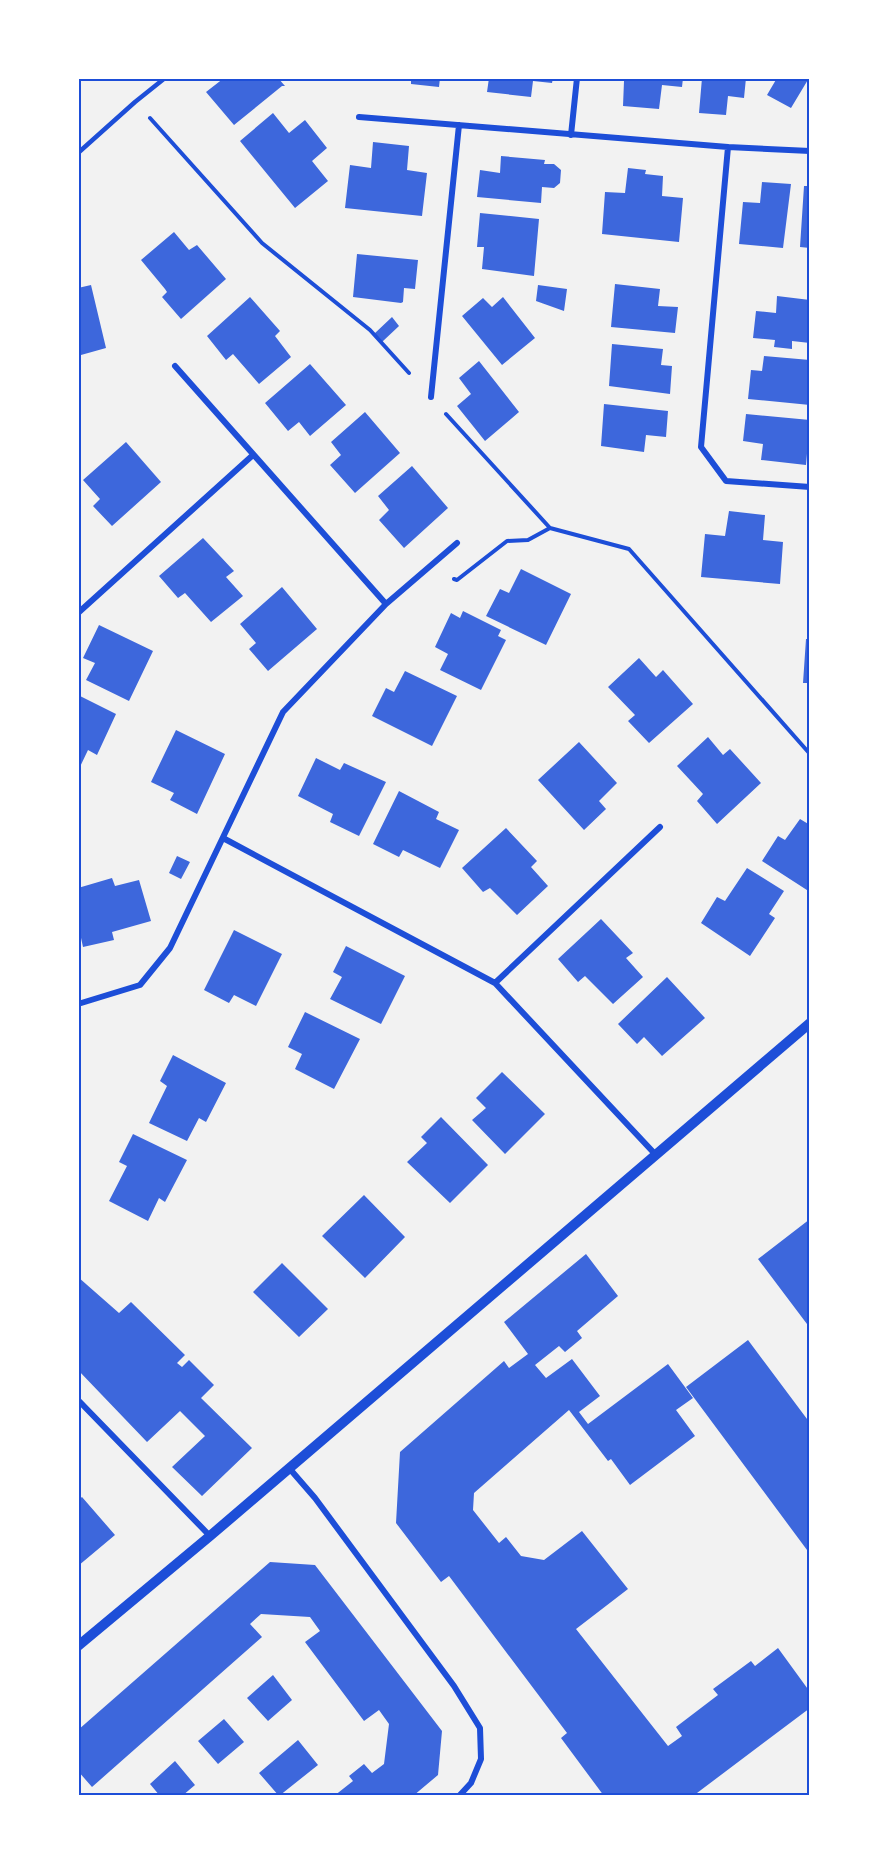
<svg xmlns="http://www.w3.org/2000/svg" width="888" height="1874" font-family="Mulish,sans-serif">
<style>
.building{fill:#3d67dc}
.lines{fill:none;stroke-linecap:round;stroke-linejoin:round}
.path{stroke:#1d4ed8;stroke-width:4}
.service{stroke:#1d4ed8;stroke-width:4.5}
.minor{stroke:#1d4ed8;stroke-width:6}
.tertiary{stroke:#1d4ed8;stroke-width:10}
.neatline{fill:none;stroke:#1d4ed8;stroke-width:2}
</style>
<rect width="100%" height="100%" fill="#f2f2f2"/>
<path class="building" d="M224,78h54l7,8h-3l-48,39 -28,-33z
M411,78h29l-1,9 -28,-3z
M489,78h64l-1,5 -19,-2 -2,16 -44,-5z
M611,78h72l-1,9 -20,-2 -3,24 -36,-3 1,-25z
M702,78h44l-2,20 -16,-2 -2,19 -27,-2z
M777,78h32l-18,30 -24,-13z
M273,113l16,20 16,-13 22,28 -15,13 16,20 -33,27 -55,-67z
M373,142l36,4 -2,24 20,3 -5,43 -77,-8 5,-43 21,3z
M501,156l44,4 -1,4h10l7,6 -1,13 -6,5 -12,-1 -1,16 -64,-6 3,-27 20,3z
M628,168l18,2 -1,4 18,2 -1,20 21,2 -4,44 -77,-8 3,-42 20,1z
M762,182l29,2 -8,64 -44,-4 4,-42 17,1z
M804,186h6v62l-10,-1z
M480,213l59,6 -5,57 -52,-7 2,-22h-7z
M174,232l15,18 8,-5 29,34 -45,40 -19,-22 5,-5 -2,-3 -24,-29z
M357,254l61,6 -3,29 -11,-1 -1,14 -2,1 -48,-6z
M615,284l45,5 -2,17 20,1 -3,26 -64,-6z
M91,285l15,63 -25,7 -3,-8v-59z
M538,285l29,4 -3,22 -28,-10z
M777,296l33,4v43l-18,-2v8l-18,-2 1,-7 -22,-2 3,-27 20,2z
M250,297l30,34 -5,5 16,21 -32,27 -26,-30 -7,6 -19,-24z
M503,297l32,41 -33,27 -40,-49 21,-18 9,9z
M392,317l7,9 -17,16 -8,-8z
M612,344l51,5 -2,16 11,1 -2,28 -61,-8z
M764,356l46,4v45l-62,-6 3,-29 11,1z
M479,361l40,51 -34,29 -28,-35 14,-12 -12,-16z
M310,364l36,41 -36,31 -11,-14 -11,9 -23,-28z
M604,404l64,7 -2,26 -20,-2 -2,17 -43,-6z
M365,412l35,41 -45,40 -25,-28 11,-10 -10,-13z
M746,414l64,6 -4,45 -45,-5 2,-16 -20,-3z
M126,442l35,40 -49,44 -19,-20 7,-7 -17,-19z
M412,466l36,42 -44,40 -25,-28 10,-10 -11,-14z
M729,511l36,4 -2,25 20,2 -3,42 -79,-7 4,-43 20,2z
M203,538l31,33 -8,6 17,19 -32,26 -26,-29 -7,5 -19,-22z
M521,569l50,25 -25,51 -60,-29 14,-27 9,4z
M282,587l35,42 -49,42 -19,-22 7,-6 -16,-19z
M463,611l38,19 -3,6 8,4 -25,50 -41,-20 8,-16 -13,-7 16,-34 9,5z
M99,625l54,26 -24,50 -43,-21 9,-17 -12,-5z
M806,639h4v44h-7z
M639,658l17,19 7,-7 30,34 -44,39 -21,-22 7,-6 -27,-28z
M405,671l52,25 -25,50 -60,-30 14,-28 8,4z
M78,695l38,19 -19,41 -9,-5 -10,21z
M176,730l49,24 -28,60 -27,-14 4,-7 -23,-11z
M708,737l15,18 7,-6 31,34 -44,41 -20,-23 6,-7 -26,-28z
M579,742l38,41 -18,18 7,8 -22,21 -46,-50z
M316,758l24,12 4,-7 42,19 -27,54 -29,-14 3,-8 -35,-18z
M399,791l40,21 -3,7 23,11 -19,38 -37,-18 -4,7 -26,-13z
M800,819l10,6v67l-48,-31 16,-25 7,4z
M506,828l31,33 -6,6 17,19 -31,29 -27,-27 -7,4 -21,-24z
M177,856l13,6 -9,17 -12,-6z
M747,868l37,23 -15,23 6,4 -25,38 -49,-33 16,-26 8,4z
M112,878l3,8 24,-6 12,41 -39,11 2,8 -31,7 -5,-23v-36z
M601,919l32,34 -7,5 17,19 -30,27 -28,-28 -7,6 -20,-23z
M234,930l48,24 -26,52 -22,-11 -5,8 -25,-13z
M346,946l59,30 -24,48 -51,-25 12,-22 -9,-5z
M667,977l38,41 -43,38 -18,-19 -7,7 -19,-20z
M305,1012l55,27 -26,50 -39,-20 7,-15 -14,-7z
M173,1055l53,28 -20,39 -7,-4 -12,23 -38,-18 18,-37 -7,-5z
M502,1072l43,42 -40,40 -33,-34 14,-12 -10,-10z
M441,1117l47,48 -38,38 -43,-41 20,-19 -6,-6z
M133,1134l54,26 -22,42 -6,-4 -11,23 -39,-20 18,-35 -8,-4z
M364,1195l41,42 -40,41 -43,-42z
M810,1219v109l-52,-69z
M586,1254l32,42 -41,35 5,7 -17,14 -6,-6 -24,19 11,13 26,-19 28,37 -21,16 9,12 80,-60 25,34 -17,12 19,26 -65,49 -19,-26 -3,2 -39,-51 -95,83 -1,17 26,33 7,-6 15,19 23,4 38,-29 46,58 -52,40 92,117 14,-10 -6,-9 42,-32 -5,-6 38,-28 4,5 23,-18 32,44v16l-117,88h-89l-43,-58 6,-5 -118,-157 -8,6 -45,-59 4,-71 104,-91 5,7 19,-14 -24,-32z
M282,1263l46,46 -29,28 -46,-45z
M78,1277l41,36 12,-11 54,53 -8,8 5,4 7,-7 25,25 -13,13 51,50 -50,48 -30,-29 33,-31 -25,-25 -33,31 -69,-72z
M748,1340l62,83v131l-124,-167z
M82,1497l33,38 -37,31v-66z
M270,1562l45,3 127,166 -4,44 -25,21h-79l19,-15 -4,-5 15,-12 8,9 12,-9 5,-40 -10,-14 -15,11 -59,-79 15,-11 -10,-14 -49,-3 -11,10 12,13 -170,150 -14,-16v-41z
M273,1675l19,25 -24,21 -21,-23z
M224,1719l20,23 -26,22 -20,-23z
M298,1740l20,25 -39,31 -20,-23z
M175,1761l20,24 -13,11h-22l-10,-12z"/>
<g class="lines">
<path class="path" d="M150,118l112,125 108,87 39,43
M446,414l104,114 79,21 181,205
M454,579l3,1 50,-39 21,-1 22,-12"/>
<path class="service" d="M78,153l57,-51 30,-24"/>
<path class="minor" d="M359,117l369,30 -27,300 25,34 84,6
M571,135l6,-57
M728,147l82,4
M175,366l211,238
M431,397l28,-272
M78,613l175,-158
M223,838l272,145 160,171
M495,983l165,-156
M78,1004l62,-19 30,-37 113,-236 103,-108 71,-61
M78,1400l132,136
M289,1468l26,30 139,188 26,42 1,31 -10,24 -12,13"/>
<path class="tertiary" d="M78,1646l132,-110 600,-513"/>
</g>
<rect width="888" height="1874" fill="none" stroke="#ffffff" stroke-width="159"/>
<rect x="80" y="80" width="728" height="1714" class="neatline"/>
</svg>
